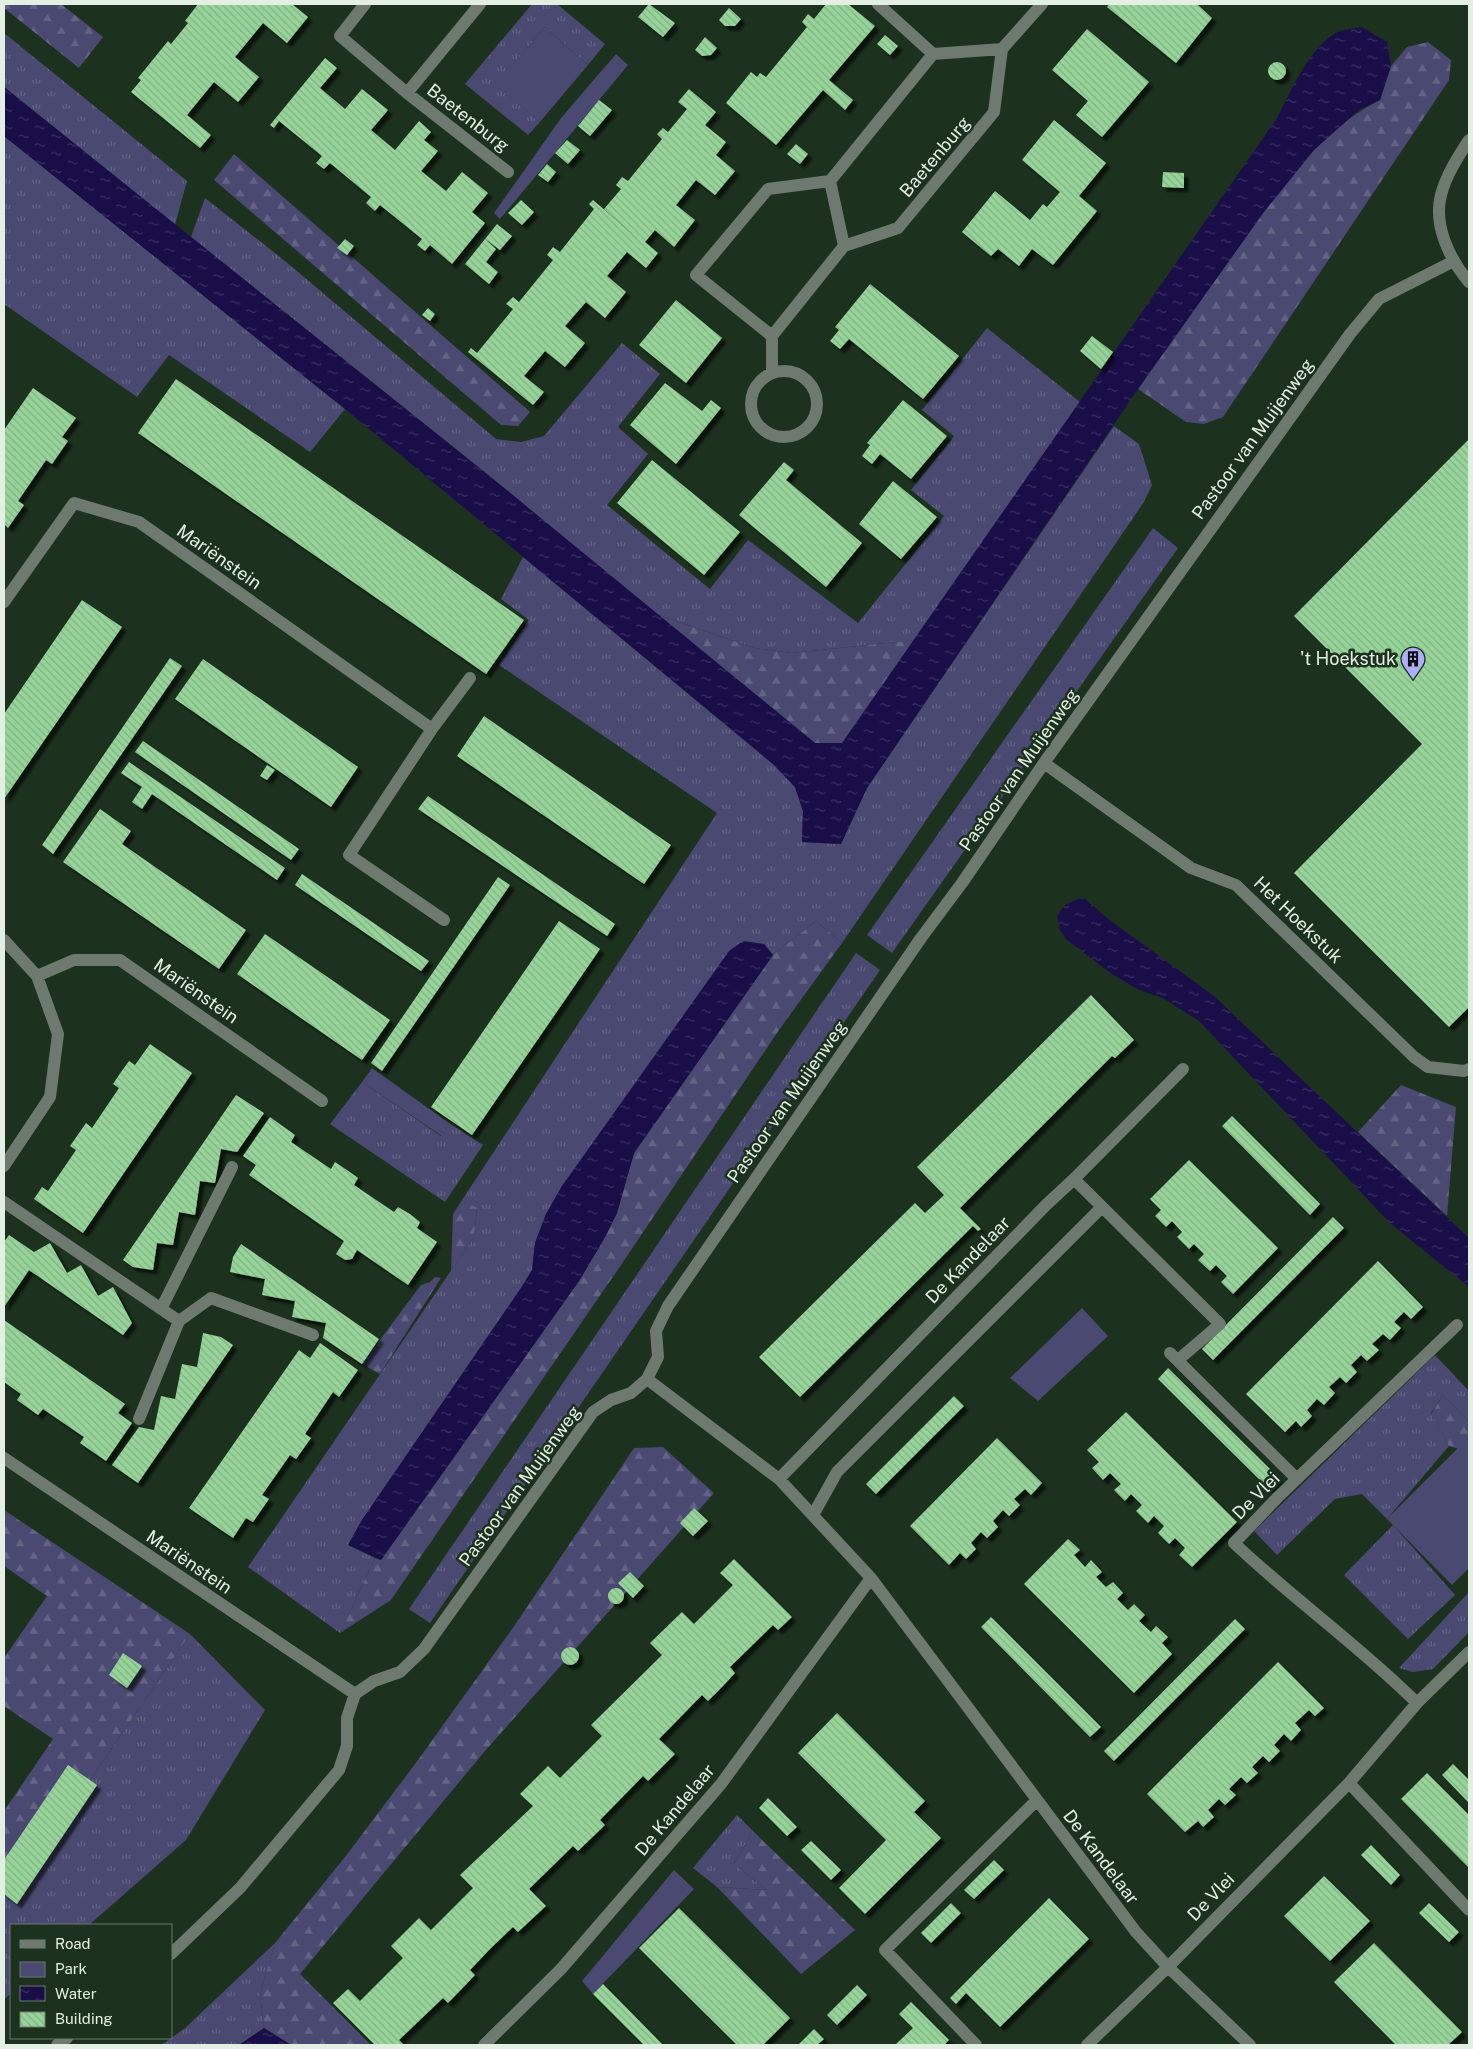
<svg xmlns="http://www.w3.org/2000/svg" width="1473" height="2049" font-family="'Public Sans',sans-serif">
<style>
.grass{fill:url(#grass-tufts)}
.forest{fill:url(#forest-firs)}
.green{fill:#494971}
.water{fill:url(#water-ripples)}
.building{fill:url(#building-back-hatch);filter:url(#shadow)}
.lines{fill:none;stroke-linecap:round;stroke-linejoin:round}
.minor{stroke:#6e796f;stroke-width:12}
.labels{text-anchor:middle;stroke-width:5;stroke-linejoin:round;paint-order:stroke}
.street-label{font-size:18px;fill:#e2efe2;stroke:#1c311e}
.poi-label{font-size:18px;fill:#e2efe2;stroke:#1c311e;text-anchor:end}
</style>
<defs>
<pattern id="grass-tufts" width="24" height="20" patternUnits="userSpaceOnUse" patternTransform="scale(1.25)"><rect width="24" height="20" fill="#494971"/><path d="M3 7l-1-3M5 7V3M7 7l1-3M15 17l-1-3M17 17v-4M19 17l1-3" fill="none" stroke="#636485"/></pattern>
<pattern id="forest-firs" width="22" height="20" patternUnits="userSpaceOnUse" patternTransform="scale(1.25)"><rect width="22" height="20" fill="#494971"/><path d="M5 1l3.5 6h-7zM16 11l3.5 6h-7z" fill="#636485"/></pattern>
<pattern id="water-ripples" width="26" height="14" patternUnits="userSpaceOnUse" patternTransform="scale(1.25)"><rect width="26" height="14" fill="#1a0e49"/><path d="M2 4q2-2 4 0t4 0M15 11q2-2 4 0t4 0" fill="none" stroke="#3b3163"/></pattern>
<pattern id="building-back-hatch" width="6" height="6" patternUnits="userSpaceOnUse" patternTransform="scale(1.25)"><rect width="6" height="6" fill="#97d49a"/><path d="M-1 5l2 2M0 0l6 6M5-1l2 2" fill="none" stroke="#82b184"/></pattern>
<filter id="shadow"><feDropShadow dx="4.5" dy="4.5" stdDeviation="1" flood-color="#0009"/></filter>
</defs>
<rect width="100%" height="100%" fill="#1c311e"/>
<path class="grass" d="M532,4h25l48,40 -17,21 -43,-38 -49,58 44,37 -12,13 -63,-51z
M4,33l183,148 -12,44 -171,-138z
M4,136l341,273 -35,43 -141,-97 -32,42 -133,-93z
M205,198l80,63 211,178 25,3 23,-6 78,-93 38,31 -42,53 30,27 -41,51 103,84 38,-49 110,83 86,-107 -33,-26 43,-54 -32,-26 65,-82 93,74 -166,238 -122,13 -38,-5 -98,-34 -175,-145 -290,-232z
M1114,426l25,18 13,41 -8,17 -302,441 -26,-22 -43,34 -9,-11 -202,242 -16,28 -11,29 -3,27 -11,18 -159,232 -14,25 27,13 -35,75 -92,-66 226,-330 3,-28 -15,-9 255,-387 -218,-148 30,-45 -28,-21 22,-42 250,207 22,23 8,24 -1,31 39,2 26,-56z
M1153,528l25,20 -286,405 -25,-18z
M856,953l24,17 -450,653 -21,-14z
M362,1082l79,54 8,-13 34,22 -38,57 -115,-78z
M1435,1355l34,36v31l-26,-27 -12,18 18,33 -62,73 -25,-25 -27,5 -58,56 -23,-24z
M1393,1525l62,70 -47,44 -64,-64z
M1469,1592v40l-36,37 -20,3 -14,-4z
M190,1634l75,76 -79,130 -97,85h-78v68l-7,7v-94z
M737,1815l16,16 -19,33 33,26 -50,-3 -24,-19z
M275,1943l-15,51 4,34 -25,17h-78l23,-16z"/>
<path class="forest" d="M4,4h57l42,33 -24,31 -75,-60z
M1428,42l23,18 -2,20 -226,337 -19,7 -18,-2 -48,-33c30,-43 60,-85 90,-127 41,-58 87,-130 152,-162l11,-34 16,-19z
M234,154l296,258 -12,14 -17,-1 -287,-245z
M656,614l98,34 38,5 122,-13 -71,103h-28z
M816,921l26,22 -63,87 -158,235 -230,335 -51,33 35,-75 6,2 198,-279 25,-42 13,-26 17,-60 139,-198z
M1401,1085l55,22 -9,109 -89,-84z
M462,1200l15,8 -3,29 -23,34 2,-57z
M435,1277l6,1 -61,96 -18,-10 59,-79 9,-3z
M1443,1395l26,27v30l-20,-6 -18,-32z
M663,1447l51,46 -229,258 -185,223 71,71h-80l-27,-17 -4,-34 15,-51 70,-86 73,-97 99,-138 117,-174z
M4,1510l186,124 -186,272v-95l49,-72 -49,-33v-48l43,-62 -43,-30z
M753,1831l102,99 -54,44 -84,-87 50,3 -33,-26z"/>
<path class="green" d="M545,27l43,38 -48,57 -45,-37z
M616,54l12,11 -128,154 -6,-6 67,-95z
M372,1068l77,55 -7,13 -80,-54z
M1082,1308l26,28 -70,65 -28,-23z
M1469,1437v131l-17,17 -65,-66z
M674,1870l20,19 -101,105 -11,-13z"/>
<path class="water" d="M1362,27l25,15 4,24 -11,34 -21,10 -45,40 -50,62 -126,177 -271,399 -26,56 -39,-2 1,-31 -8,-24 -22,-23 -428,-355 -341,-273v-49l499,400 312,256h27l435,-625c14,-26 33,-73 61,-86 7,-3 16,-3 24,-5z
M1083,897l24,21 107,78 255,242v49l-79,-64 -191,-202 -36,-23 -24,-8 -27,-16 -45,-34 -7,-10 -3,-14 8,-11z
M743,941l21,3 9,11 -139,198 -17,60 -13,26 -25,42 -198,279 -33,-15 14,-25 159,-232 11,-18 3,-27 11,-29 16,-28 167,-235z
M264,2028l27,17h-52z"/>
<path class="building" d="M198,4h94l16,13 -21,26 -24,-20 -28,34 24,20 -10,12 -11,13 -24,-20 -27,33 24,20 -11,13 -69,-56 10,-12 -3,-2 30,-37 3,3 17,-21 -3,-2z
M649,4l26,19 -12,14 -25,-20z
M826,4h22l27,22 -46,54 24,20 -8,10 -22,-20 -47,55 -50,-42 25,-31 6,5 3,-4 6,4 41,-50 -5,-5 6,-8 6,5z
M1109,4h88l15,14 -36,45 -69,-56z
M729,8l12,11 -6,7h-10l-6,-6z
M1087,29l62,53 -47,55 -26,-22 12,-14 -36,-31z
M885,35l13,11 -8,9 -13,-11z
M705,37l12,11 -6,7 -9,1 -7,-6z
M325,58l12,10 -17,20 25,21 17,-20 26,21 -17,20 24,20 24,-29 12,11 -7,8 14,11 -17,20 25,20 16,-19 26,21 -16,19 13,11 -33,41 -22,-19 -5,6 -8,-6 5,-6 -42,-34 -5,6 -9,-8 5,-6 -41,-34 -6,6 -8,-6 6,-7 -43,-35 -5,7 -4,-3z
M1268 71a9 9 0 1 1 18 0a9 9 0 1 1-18 0Z
M689,89l27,23 -11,13 21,17 -10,13 19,16 -20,24 -19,-15 -20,25 19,15 -21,27 -19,-17 -10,12 13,11 -12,15 -19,-16 -20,24 19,16 -21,26 -19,-16 -21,24 20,17 -20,24 -20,-16 -21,25 20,16 -11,13 -65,-53 3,-4 6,5 36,-44 -7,-5 7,-7 6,5 34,-42 -6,-5 6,-8 7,5 34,-43 -5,-5 4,-4 51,44 -40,-35 17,-20 -5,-4 6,-8 6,4 34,-42 -5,-5 6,-6 5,4 19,-23 -9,-7z
M599,100l13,10 -22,26 -12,-10z
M1054,120l52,43 -27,33 18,15 -44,54 -21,-16 -13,17 -21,-17 -7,7 -29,-24 33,-41 35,29 13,-16 4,3 13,-15 -38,-32z
M567,140l13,10 -12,14 -13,-11z
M796,144l12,10 -8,10 -13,-10z
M547,164l9,8 -8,10 -10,-7z
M1163,172l21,1v15l-22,-1z
M521,200l13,12 -12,13 -14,-12z
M497,224l15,12 -12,14 -15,-11z
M345,239l9,7 -7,9 -10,-7z
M485,239l11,10 -10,13 12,10 -9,12 -24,-20z
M870,284l89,72 -36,43 -74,-60 -9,10 -10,-8 9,-11 -4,-3z
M676,300l46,38 -36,45 -47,-38z
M428,308l7,6 -5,7 -8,-6z
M1092,336l21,16 -12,17 -21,-18z
M176,379l348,241 -38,54 -348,-241z
M665,383l37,28 9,-11 10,8 -45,56 -46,-39z
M33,388l43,30 -14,19 6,4 -16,23 -6,-4 -28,41 6,4 -16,23 -4,-4v-94z
M903,400l44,36 -36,43 -31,-25 -8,10 -10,-8 8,-11 -3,-2z
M1469,439v568l-20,20 -155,-154 128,-129 -128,-128z
M652,460l88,72 -36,43 -87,-72z
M784,462l10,8 -8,10 76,63 -36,44 -87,-72z
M893,481l44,36 -36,42 -42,-35z
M82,600l40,27 -118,172v-85z
M170,658l12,8 -129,188 -11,-9z
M203,659l155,108 -27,40 -156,-108z
M484,716l187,129 -27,39 -187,-128z
M143,741l156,108 -8,11 -156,-108z
M129,762l156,106 -8,12 -125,-86 -10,15 -10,-7 10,-15 -21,-14z
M267,765l8,5 -8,10 -7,-4z
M428,796l187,128 -8,12 -189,-127z
M100,809l31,22 -9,13 124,86 -27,39 -156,-107z
M302,874l127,87 -8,10 -126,-86z
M498,877l12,8 -128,186 -11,-8z
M559,921l41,28 -128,186 -41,-28z
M265,934l125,86 -28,40 -125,-86z
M1091,995l43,45 -19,18 -3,-2 -152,152 21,21 -3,2 -5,-5 -173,171 -41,-40 156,-154 10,10 19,-18 -27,-28z
M150,1044l42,29 -109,160 -49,-34 8,-12 6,4 28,-41 -6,-4 16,-23 6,5 27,-40 -6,-4 8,-12 8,-11 6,4z
M236,1095l28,18 -27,39 -16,-3 -6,34 -15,-2 -5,34 -16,-3 -6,33 -16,-2 -4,27 -20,-3 -10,-7z
M1232,1116l88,88 -10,11 -88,-89z
M270,1117l25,18 -4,7 40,27 4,-7 12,8 11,8 -4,7 40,27 4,-5 12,7 10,8 -3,6 20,14 -29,43 -51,-35 -5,9 -7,1 -9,-6 8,-13 -95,-66 7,-10 -13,-9z
M1189,1160l89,88 -45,46 -12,-12 6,-6 -11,-11 -6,6 -12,-11 6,-6 -10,-10 -5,5 -12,-12 5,-5 -10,-11 -6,6 -11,-11 6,-6 -11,-11z
M1333,1217l11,11 -131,132 -11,-11z
M9,1235l25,17 16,-9 17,30 14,-8 17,31 15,-9 19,36 -9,12 -94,-65 -25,37v-65z
M241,1244l138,95 -17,25 -39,-26 3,-15 -34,-6 3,-16 -33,-6 3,-16 -35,-7 3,-15z
M1378,1261l45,46 -12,12 -7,-7 -10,10 7,6 -11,12 -7,-6 -11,10 7,6 -12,11 -6,-6 -10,10 6,7 -11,11 -6,-6 -11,10 6,6 -11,12 -7,-6 -10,11 5,6 -11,11 -5,-6 -11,11 -39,-38z
M4,1320l121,84 -7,9 14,10 -26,38 -26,-18 4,-6 -41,-28 -5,6 -21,-15 4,-6 -17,-12z
M203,1333l18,4 12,8 -95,138 -26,-18 27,-38 15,3 7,-34 14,3 7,-35 15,3z
M320,1343l38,27 -19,27 -6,-5 -28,42 6,4 -15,21 -6,-4 -28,40 7,4 -16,23 -7,-4 -13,20 -44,-30 110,-158 11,8z
M1168,1368l111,110 -10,11 -111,-110z
M954,1396l10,10 -88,88 -10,-10z
M1126,1412l111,110 -45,45 -13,-12 6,-7 -10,-10 -6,6 -11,-11 6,-7 -10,-10 -6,7 -12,-12 6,-6 -11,-11 -6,7 -11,-11 7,-6 -11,-11 -7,7 -11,-12 7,-6 -12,-12z
M997,1438l45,45 -11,12 -6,-6 -11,10 6,6 -11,11 -6,-6 -10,11 5,6 -11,11 -6,-6 -10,11 5,6 -10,10 -6,-6 -11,12 -39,-39z
M694,1508l14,13 -15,15 -13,-13z
M1068,1539l12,11 -6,5 11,12 6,-7 11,12 -6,5 10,10 7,-5 10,11 -6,6 11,11 6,-6 11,11 -6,6 12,11 5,-6 12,11 -6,6 10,11 -38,39 -110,-109z
M734,1559l58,58 -14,13 -5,-5 -43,42 5,6 -13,14 -14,14 -6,-6 -43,44 16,15 -27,27 -5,-5 -43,44 5,5 -27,26 -5,-5 -44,43 17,17 -28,26 -5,-5 -22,21 -21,22 5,5 -27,28 -5,-5 -44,42 5,5h-29l-42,-42 15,-14 12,12 43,-43 -12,-12 28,-28 12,12 42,-42 -13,-13 73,-69 -13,-12 28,-28 12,12 42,-42 -11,-11 71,-70 -12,-12 32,-31 12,12 39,-39 -13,-12z
M630,1572l14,14 -11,12 -15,-15z
M608 1596a8 8 0 1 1 16 0a8 8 0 1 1-16 0Z
M991,1617l110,110 -11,10 -109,-110z
M1235,1619l10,10 -131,132 -10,-10z
M561 1656a9 9 0 1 1 18 0a9 9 0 1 1-18 0Z
M123,1653l19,13 -15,22 -18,-13z
M1278,1662l46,46 -9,8 -6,-6 -14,13 6,7 -10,11 -7,-7 -10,11 6,6 -11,11 -6,-6 -11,11 6,6 -11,10 -6,-6 -12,12 7,6 -11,10 -6,-6 -11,11 6,7 -11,10 -5,-6 -13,11 -38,-38z
M837,1713l88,88 -11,11 27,26 -76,76 -26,-26 47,-48 -88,-87z
M1453,1764l16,16v23l-27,-28z
M68,1765l29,20 -80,119 -13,-10v-34z
M1427,1773l42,42v53l-68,-69z
M768,1798l29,29 -10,9 -28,-28z
M811,1841l30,29 -10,10 -30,-30z
M1371,1845l29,30 -9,10 -30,-30z
M994,1860l10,10 -30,29 -10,-9z
M1324,1876l46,45 -40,40 -46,-45z
M1049,1898l40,41 -89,88 -34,-34 -10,11 -6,-6z
M951,1903l10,10 -30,30 -10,-10z
M1429,1903l30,29 -10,10 -30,-29z
M679,1908l111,110 -27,27h-26l-98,-97z
M1374,1943l88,89 -14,13h-52l-62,-63z
M603,1984l59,60 -2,1h-16l-51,-51z
M857,1985l10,10 -30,30 -10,-10z
M911,2002l38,38 -5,5h-49l18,-17 -14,-14z
M814,2029l10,10 -7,6h-19z"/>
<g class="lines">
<path class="minor" d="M365,4l-25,32 67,57 101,79
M878,4l55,50
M1002,49l-8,63 -96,116 -54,18 -72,90 -76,-61 72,-86 62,-8 103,-127 69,-5 40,-45
M407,93l73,-89
M1469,140c-11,17 -23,35 -28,55 -8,30 9,65 28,87
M830,181l14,65
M772,336v37
M751 404a33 33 0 1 1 66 0a33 33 0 1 1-66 0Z
M4,602l70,-99 65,19 293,207
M1044,763l147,105 45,17 178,172 14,10 36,4 5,-2
M444,920l-95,-65 83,-126 38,-51
M4,940l33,36 21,58 -8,63 -46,69
M37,976l37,-16h46l202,141
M1074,1179l146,145 -42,36
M4,1202l175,119 -40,98
M161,1309l71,-142
M179,1321l32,-23 102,37
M1170,1353l127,126
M647,1379l132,100 92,99 265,354 32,35 82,78
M4,1458l351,236
M779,1479l267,-274 28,-26 109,-110
M813,1515l24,-43 265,-265
M1417,1703c-57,-57 -124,-104 -183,-160l44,-46 179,-172
M1349,1783l120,127
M171,1954l69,-66 99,-118 8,-24v-28l8,-24 19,-13 26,-9 24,-23 169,-237 18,-12 20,-7 16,-14 11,-22 -2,-26 12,-25 253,-368 41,-55 82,-120 306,-429 29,-35 75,-38
M57,2045l10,-7
M484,2045l77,-76 160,-185 150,-206
M976,2045l-91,-95 151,-149
M1087,2045l81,-78 181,-184 68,-80 52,-51"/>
</g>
<defs>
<symbol id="building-pin" viewBox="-11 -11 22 30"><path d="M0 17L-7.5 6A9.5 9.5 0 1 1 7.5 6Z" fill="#aeaefa" stroke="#1c311e"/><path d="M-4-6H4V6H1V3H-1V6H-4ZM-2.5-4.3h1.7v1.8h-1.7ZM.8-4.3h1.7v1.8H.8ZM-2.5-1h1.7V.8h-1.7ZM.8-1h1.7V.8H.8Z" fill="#111"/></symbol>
</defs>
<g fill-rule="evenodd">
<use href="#building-pin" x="1399" y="645" width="28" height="38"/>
</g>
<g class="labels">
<g class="street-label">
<text transform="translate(468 118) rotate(38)" y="6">Baetenburg</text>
<text transform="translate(935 157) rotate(-50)" y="6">Baetenburg</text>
<text transform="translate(1253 439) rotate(-54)" y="6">Pastoor van Muijenweg</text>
<text transform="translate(219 557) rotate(35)" y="6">Mariënstein</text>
<text transform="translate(1019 770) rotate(-55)" y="6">Pastoor van Muijenweg</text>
<text transform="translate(1298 920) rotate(44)" y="6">Het Hoekstuk</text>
<text transform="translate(196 991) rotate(35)" y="6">Mariënstein</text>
<text transform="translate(787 1102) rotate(-55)" y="6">Pastoor van Muijenweg</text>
<text transform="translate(968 1260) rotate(-46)" y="6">De Kandelaar</text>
<text transform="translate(520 1486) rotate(-54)" y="6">Pastoor van Muijenweg</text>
<text transform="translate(1256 1496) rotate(-45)" y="6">De Vlei</text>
<text transform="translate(189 1562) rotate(34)" y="6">Mariënstein</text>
<text transform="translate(675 1810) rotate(-50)" y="6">De Kandelaar</text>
<text transform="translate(1101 1857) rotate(53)" y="6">De Kandelaar</text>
<text transform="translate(1211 1897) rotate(-46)" y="6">De Vlei</text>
</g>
<g class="poi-label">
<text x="1396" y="665">'t Hoekstuk</text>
</g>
</g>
<rect width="1473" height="2049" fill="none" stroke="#e2efe2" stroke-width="10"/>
<rect x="10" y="1924" width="162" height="115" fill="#1c311e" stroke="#6b7d6c"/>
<rect x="20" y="1940" width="25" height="8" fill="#6e796f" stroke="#6b7d6c"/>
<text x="55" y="1949" font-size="15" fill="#e2efe2">Road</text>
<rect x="20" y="1962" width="25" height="15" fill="#494971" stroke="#6b7d6c"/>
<text x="55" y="1974" font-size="15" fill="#e2efe2">Park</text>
<rect x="20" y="1986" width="25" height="15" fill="url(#water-ripples)" stroke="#6b7d6c"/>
<text x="55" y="1999" font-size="15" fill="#e2efe2">Water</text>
<rect x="20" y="2012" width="25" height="15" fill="url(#building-back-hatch)" stroke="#6b7d6c"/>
<text x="55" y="2024" font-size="15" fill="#e2efe2">Building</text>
</svg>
